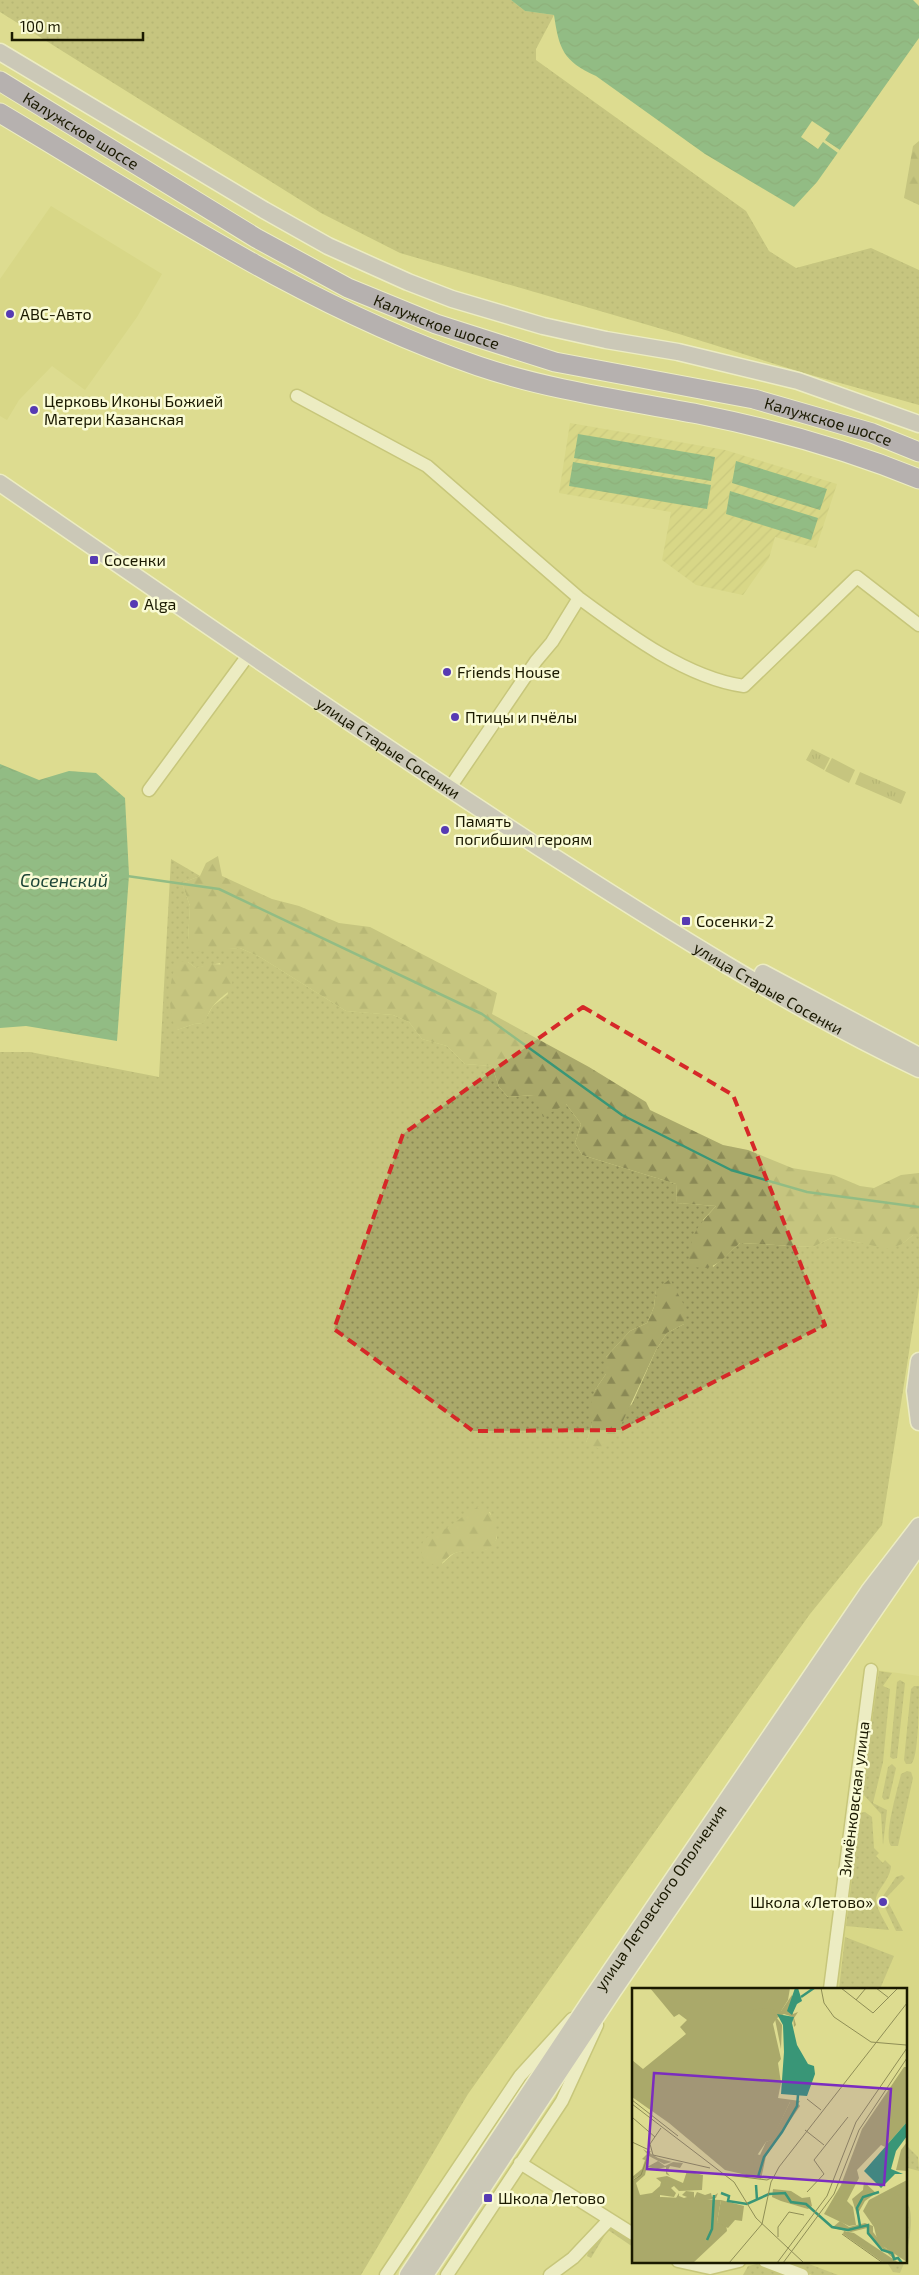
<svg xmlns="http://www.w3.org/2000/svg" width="919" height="2275" font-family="'Exo 2',sans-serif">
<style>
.built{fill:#d2d07c}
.industrial{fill:url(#industrial-furrows)}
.grass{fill:url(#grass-dots);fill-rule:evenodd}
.forest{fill:url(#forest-firs)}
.park{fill:url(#park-tufts)}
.garden{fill:#aaa96a}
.water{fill:url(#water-waves)}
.pier{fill:#dddc90}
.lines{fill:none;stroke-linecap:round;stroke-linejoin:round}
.stream{stroke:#399677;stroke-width:2.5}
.minor-casing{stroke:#aeac62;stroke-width:15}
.major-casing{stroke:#fff;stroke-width:19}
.highway-casing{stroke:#fff;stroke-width:21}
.minor{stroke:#fff;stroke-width:12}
.major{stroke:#b7b0e6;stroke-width:16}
.highway{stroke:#877cd5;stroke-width:19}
.marked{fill:none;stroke:#d62828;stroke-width:4;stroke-dasharray:10 6;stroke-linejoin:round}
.poi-dot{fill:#573bb3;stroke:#fafbd5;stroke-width:2}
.labels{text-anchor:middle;stroke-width:5;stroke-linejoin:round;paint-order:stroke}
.street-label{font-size:16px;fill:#1a1900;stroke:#fafbd5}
.poi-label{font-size:16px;fill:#1a1900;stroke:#fafbd5;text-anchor:start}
.water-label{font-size:18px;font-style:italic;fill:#1d4537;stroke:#fafbd5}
.inset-river{fill:none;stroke:#399677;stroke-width:2.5}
.inset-road{fill:none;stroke:#8f8e56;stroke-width:1}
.view{fill:#7b2cbf;fill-opacity:0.15;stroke:#7b2cbf;stroke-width:2.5}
.inset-edge{fill:none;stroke:#1a1900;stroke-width:2.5}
</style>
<defs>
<pattern id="industrial-furrows" width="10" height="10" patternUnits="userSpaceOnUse" patternTransform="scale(1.25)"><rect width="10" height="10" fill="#d2d07c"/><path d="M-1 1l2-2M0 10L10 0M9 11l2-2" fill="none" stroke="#b4b269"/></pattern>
<pattern id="grass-dots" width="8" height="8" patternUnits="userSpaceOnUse" patternTransform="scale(1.25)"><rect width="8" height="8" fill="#aaa96a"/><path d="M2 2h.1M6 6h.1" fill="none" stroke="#8a8955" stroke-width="1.8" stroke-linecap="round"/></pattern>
<pattern id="forest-firs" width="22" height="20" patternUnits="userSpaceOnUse" patternTransform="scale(1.25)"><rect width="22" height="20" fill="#aaa96a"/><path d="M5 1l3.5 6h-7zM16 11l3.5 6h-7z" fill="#8a8955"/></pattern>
<pattern id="park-tufts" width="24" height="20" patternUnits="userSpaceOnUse" patternTransform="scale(1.25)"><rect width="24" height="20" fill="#aaa96a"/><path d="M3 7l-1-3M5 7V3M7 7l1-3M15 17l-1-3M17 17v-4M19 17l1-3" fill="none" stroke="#8a8955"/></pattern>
<pattern id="water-waves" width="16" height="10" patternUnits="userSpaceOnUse" patternTransform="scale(1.25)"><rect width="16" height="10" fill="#399677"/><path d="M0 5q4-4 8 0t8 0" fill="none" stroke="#2f7a5f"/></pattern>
</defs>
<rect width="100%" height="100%" fill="#dddc90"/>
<path class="built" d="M51,206l111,68 -25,43 -52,73 -33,-24 -33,34 -12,20 -7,-4v-137z
M876,1670l43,6v599h-107l-39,-14h132v-272h-69z"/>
<path class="industrial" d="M570,423l155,27 112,34 -21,64 -41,-11 -6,21 -26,37 -47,-10 -34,-25 9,-48 -112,-19z"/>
<path class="grass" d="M0,0h511l14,11 29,4 -18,34v11l210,151 23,40 27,17 75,-20 48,22v135l-115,-32 -125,-39 -279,-81 -79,-40 -321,-201z
M171,859l29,17 -18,7 8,23 -2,34 33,9 19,-1 20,9 86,54 47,4 16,7 13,17 25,7 18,18 27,2 7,21 9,10 26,-2 32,9 15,20 -6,19 7,12 94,29 1,19 39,3 -13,14 10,47 27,-24 73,4 20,-10 28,6 41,1 11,-9h6v53l-37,237 -72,89 -342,480 -107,181h-361v-1223h30l129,25zM188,962l8,6 24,-5 8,31 -15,12 -10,17 -9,1 -17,6zM656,1290l28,34 -17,9 -11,17 -24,54 -46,39 6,-18 3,-35 11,-16v-17l24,-26 17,-8 7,-16zM490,1512l7,26c-11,20 -21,9 -39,14 -6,1 -11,8 -16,12l3,-34 16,-11z
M879,1671l13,2 -9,13 7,3 -7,73 -10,41 14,7 -4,35 -2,-31 -19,-21z
M900,1680l5,3 -8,75 -4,1 -3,-2 7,-75z
M914,1686h5c0,14 0,74 -8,78h-5l-2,-4 7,-71z
M892,1764l4,4 -7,31 -5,1 -2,-3 6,-30z
M907,1771l4,1 2,6 -15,68h-7c-8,-9 7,-58 10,-72z
M865,1812l7,5 2,31 5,5 -3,3 7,7 2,-3 6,6c-1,15 -16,25 -15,35 1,9 9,20 13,29l-43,-4 14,-113z
M902,1875l3,3 -19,20 17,33h-7l-15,-32 15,-22z
M845,1937l49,19 -14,33h-41z
M905,2144l13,13 1,14 -11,-3 -3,9z
M905,2200c12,12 3,45 0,61z
M609,2226l24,13v8l-25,-17 -17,28 -4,-2 1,-4 -2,-3z
M773,2261h28l37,14h-26z
M886,2261h19l-5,12 -7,-1z
M757,2264l33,11h-47l5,-9z"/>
<path class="forest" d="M919,141v64l-15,-7 9,-52z
M218,856l4,20 50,23 27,7 40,17 31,4 127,66 -5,21 97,53 57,35 4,8 73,35 25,5 44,18 42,7 26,11 14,2 27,-13 18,-2v62h-6l-11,9 -13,5 -56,-12 -20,10 -73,-4c-18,15 -26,32 -51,22 2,-33 6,-35 27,-59l-39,-3 -1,-19 -94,-29 -7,-12 6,-19 -15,-20 -23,13 -9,-22 -26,2 -9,-10 -7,-21 -27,-2 -18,-18 -25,-7 -13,-17 -16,-7 -47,-4 -86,-54 -20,-9 -47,4 -5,-12 2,-34 -8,-23 18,-7 6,-13z
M179,961l9,1 8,6 15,-4 18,1c9,29 -2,24 -16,41 -4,5 -6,12 -10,17l-9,1 -17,6c-10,-13 -9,-57 2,-69z
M670,1279l14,26v19l-17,9 -11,17 -41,88 -13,12 -16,-7 6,-18 -2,-18 5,-17 11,-16v-17l24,-26 17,-8 7,-16 2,-17z
M484,1505c9,11 23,38 1,45 -8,3 -19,0 -27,2 -16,4 -12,19 -34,10 -2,-6 -4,-14 -1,-20 4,-7 13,-9 20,-12 15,-7 25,-21 41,-25z"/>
<path class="park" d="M812,749l18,9 -6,12 -18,-10z
M860,772l46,20 -5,12 -46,-20z"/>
<path class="garden" d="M832,758l23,12 -6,13 -24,-12z"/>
<path class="water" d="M511,0h402l6,6v32l-102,144 -23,25 -89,-53 -109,-78c-33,-15 -37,-27 -42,-61l-29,-4z
M578,434l137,23 -4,24 -137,-23z
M736,461l91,28 -7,21 -88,-27z
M573,462l138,23 -4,24 -138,-23z
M730,491l88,27 -7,22 -85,-26z
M0,764l39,16 30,-9 27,2 29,25 4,77 -12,166 -91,-15 -26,2z"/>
<path class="pier" d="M812,121l18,12 -5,7 15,10 -2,3 -15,-11 -5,7 -17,-12z"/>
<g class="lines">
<path class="stream" d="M127,876l92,13 263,125 140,101 109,55 76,22 112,15"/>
<defs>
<path id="minor" d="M297,396l130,70 152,132c46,34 107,80 165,88l113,-109 62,48
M449,789l87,-128 16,-19 27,-44
M149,790l100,-136
M830,1989l41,-319
M520,2163l113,71
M678,2261l32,7 29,-7
M765,2261l37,14
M386,2275l134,-199 52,-57
M447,2275l115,-174 35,-76
M550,2275l23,-17 36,-38"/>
<g id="major">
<path d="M0,52l264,158 64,36 80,36 44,17 91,27 63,14 72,12 120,29 121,43"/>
<path id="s1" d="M0,483c179,123 358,247 540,365 123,79 247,158 379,221"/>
<path d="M763,973l156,83"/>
<path d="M919,1361l-4,30 4,31"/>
<path id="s2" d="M408,2275l182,-274 279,-410 50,-65"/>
<path d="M425,2275l188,-284 306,-446"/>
</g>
<g id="highway">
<path id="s3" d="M0,81l256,157 92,50 88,36 119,38 199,37 118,34 47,19"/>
<path d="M0,113c155,92 306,194 478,253 71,24 146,34 220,48 75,15 150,36 221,65"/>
</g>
</defs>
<use href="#minor" class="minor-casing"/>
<use href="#major" class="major-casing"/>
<use href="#highway" class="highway-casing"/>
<use href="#minor" class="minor"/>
<use href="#major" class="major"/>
<use href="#highway" class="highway"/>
</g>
<path d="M0 0H919V2275H0ZM583,1007l150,88 92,230 -205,105 -147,1 -139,-102 69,-195z" fill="#dddc90" fill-opacity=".55" fill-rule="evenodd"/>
<path class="marked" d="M583,1007l150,88 92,230 -205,105 -147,1 -139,-102 69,-195z"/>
<g class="poi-dot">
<circle cx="10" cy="314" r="5"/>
<circle cx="34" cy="410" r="5"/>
<rect x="89" y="555" width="10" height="10" rx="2.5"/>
<circle cx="134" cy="604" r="5"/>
<circle cx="447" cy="672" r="5"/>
<circle cx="455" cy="717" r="5"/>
<circle cx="445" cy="830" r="5"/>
<rect x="681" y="916" width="10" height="10" rx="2.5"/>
<circle cx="883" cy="1902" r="5"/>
<rect x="483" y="2193" width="10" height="10" rx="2.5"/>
</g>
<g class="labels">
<g class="street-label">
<text dy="6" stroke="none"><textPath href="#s3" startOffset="95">Калужское шоссе</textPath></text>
<text dy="6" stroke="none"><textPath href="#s3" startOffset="500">Калужское шоссе</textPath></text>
<text dy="6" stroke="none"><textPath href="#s3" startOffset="905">Калужское шоссе</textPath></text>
<text dy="6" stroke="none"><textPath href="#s1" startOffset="470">улица Старые Сосенки</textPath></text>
<text dy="6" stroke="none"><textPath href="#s1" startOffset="920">улица Старые Сосенки</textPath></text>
<text transform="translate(854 1799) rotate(-83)" y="6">Зимёнковская улица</text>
<text dy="6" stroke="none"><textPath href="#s2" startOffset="454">улица Летовского Ополчения</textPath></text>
</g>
<g class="poi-label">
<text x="20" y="320">АВС-Авто</text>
<text x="44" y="407">Церковь Иконы Божией<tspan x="44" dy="18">Матери Казанская</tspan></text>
<text x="104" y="566">Сосенки</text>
<text x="144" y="610">Alga</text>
<text x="457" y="678">Friends House</text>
<text x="465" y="723">Птицы и пчёлы</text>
<text x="455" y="827">Память<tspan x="455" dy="18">погибшим героям</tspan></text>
<text x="696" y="927">Сосенки-2</text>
<text x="873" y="1908" text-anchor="end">Школа «Летово»</text>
<text x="498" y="2204">Школа Летово</text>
</g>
<g class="water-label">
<text x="64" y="887">Сосенский</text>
</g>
</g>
<g transform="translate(632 1988)">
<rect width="275" height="275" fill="#dddc90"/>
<path d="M18,0h140l-2,12 -15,24 8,35 -3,4 3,20 -3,15 22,3 -2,3 -8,-2 -18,38 -6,2 -10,15 -1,20 -30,-7 -56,-47 -37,-26v-37l11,9 43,-35 -6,-7 7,-7 -8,-6 -5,3zM272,79h3v55l-22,25 -4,-2 -24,25 2,8 -12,23 6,6 3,18 -7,1 -25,-12 17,-29 21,-56zM275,154v29l-11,-1 5,-20zM11,161l15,9 14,4 -8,2 -15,-8 -4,19 -9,8 4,12 12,-2 8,-7 1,-4 -5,-4 11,-2 16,7 4,-12 16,4 -1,15 -23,1 -5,-5 -3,2 5,5 -2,4 -14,-2v5l-21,1 -7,-3v-16l8,-7 -8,5v-3l10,-8 3,-9 -3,-1 5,-5zM26,173l7,5 8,-4 10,1 -3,5 -10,-2 -3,6 3,4 -4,-2v-7l-8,2 -11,-2zM275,192v82l-29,-19 -4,-16 -11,-16 6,-11zM54,203l8,1v6l3,-6 8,3 6,-2 1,4 6,-4 -2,5 -14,3 -26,-3 3,-5v3l5,2 3,-1 -5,-2z" fill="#aaa96a"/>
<path d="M160,7l1,19 5,-2 -4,6 2,7 -2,2 -1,-10 -9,-3 -7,4 5,7 -1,24 -7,-35 -9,-3h-16l14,-3 18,3zM158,114h7l3,4 -34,50 -5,23 -6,-2 -2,-24 7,2 6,-13 5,-2zM232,194l12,11 -11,8 -8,14 -5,-16 11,-9zM141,201l18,2 11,7 8,-1 2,9 -4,3 -27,-8 -9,-4zM208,233l9,6 16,-4 8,3v6l12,16 9,4 2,9 -29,-27v-6l-16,4 -19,-4z" fill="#aaa96a"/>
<path d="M30,209l59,3 -4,22 9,2 1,7 -34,32h-61v-65z" fill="#aaa96a"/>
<path d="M89,212l23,6 -2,15 -7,-1 -7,8 -11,-6zM212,243l10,2 45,30h-15l-41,-29z" fill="#aaa96a"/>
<path d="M163,0h3l4,13 -5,3 -5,11 -5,-4zM145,26l17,3 -2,6 5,22 11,19 6,2 1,8 -8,22 -26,-2 3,-42 -1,-27zM275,134v14l-11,15 -5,18 12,5h-8l-14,14 -17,-17z" fill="#399677"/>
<path class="inset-river" d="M169,9l13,-9M126,189l6,-20 18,-25 15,-26 1,-11M124,197l1,15M89,205l8,3 -1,5 19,3 22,-10 16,-1 6,9 15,2 26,23 16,3 20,-5v8l14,17 10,3 2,6 4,-1 4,5M228,238l-3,-18 6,-11 16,-5M75,252l5,-11 2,-34"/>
<path class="inset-road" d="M189,0l3,15 10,14 37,25 35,3M209,0l32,25 25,-25M244,0l13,10M224,12l10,-12M175,111l14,11M0,112l46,36M0,116l102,78 22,36 48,45M1,130l22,19M29,140l-11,16 3,11 57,13M173,142l19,15M0,154l17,8M95,187l40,5 6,-3M0,193l9,-6 9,-24M175,204l17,-18 -10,-14 34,-43M210,246l41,29M146,249v-10l11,-15 15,3M97,275l33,-39 9,-42 8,-15 128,-164M145,275l50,-67 29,-74 51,-74M151,275l51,-69 25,-64 48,-72"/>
<path class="view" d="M22,85l237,16 -7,96 -237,-16z"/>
<rect width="275" height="275" class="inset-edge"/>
</g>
<path d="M12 32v8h131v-8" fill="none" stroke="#1a1900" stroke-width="2.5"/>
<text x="20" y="32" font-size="15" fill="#1a1900" stroke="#fafbd5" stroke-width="4" paint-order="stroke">100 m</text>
</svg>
